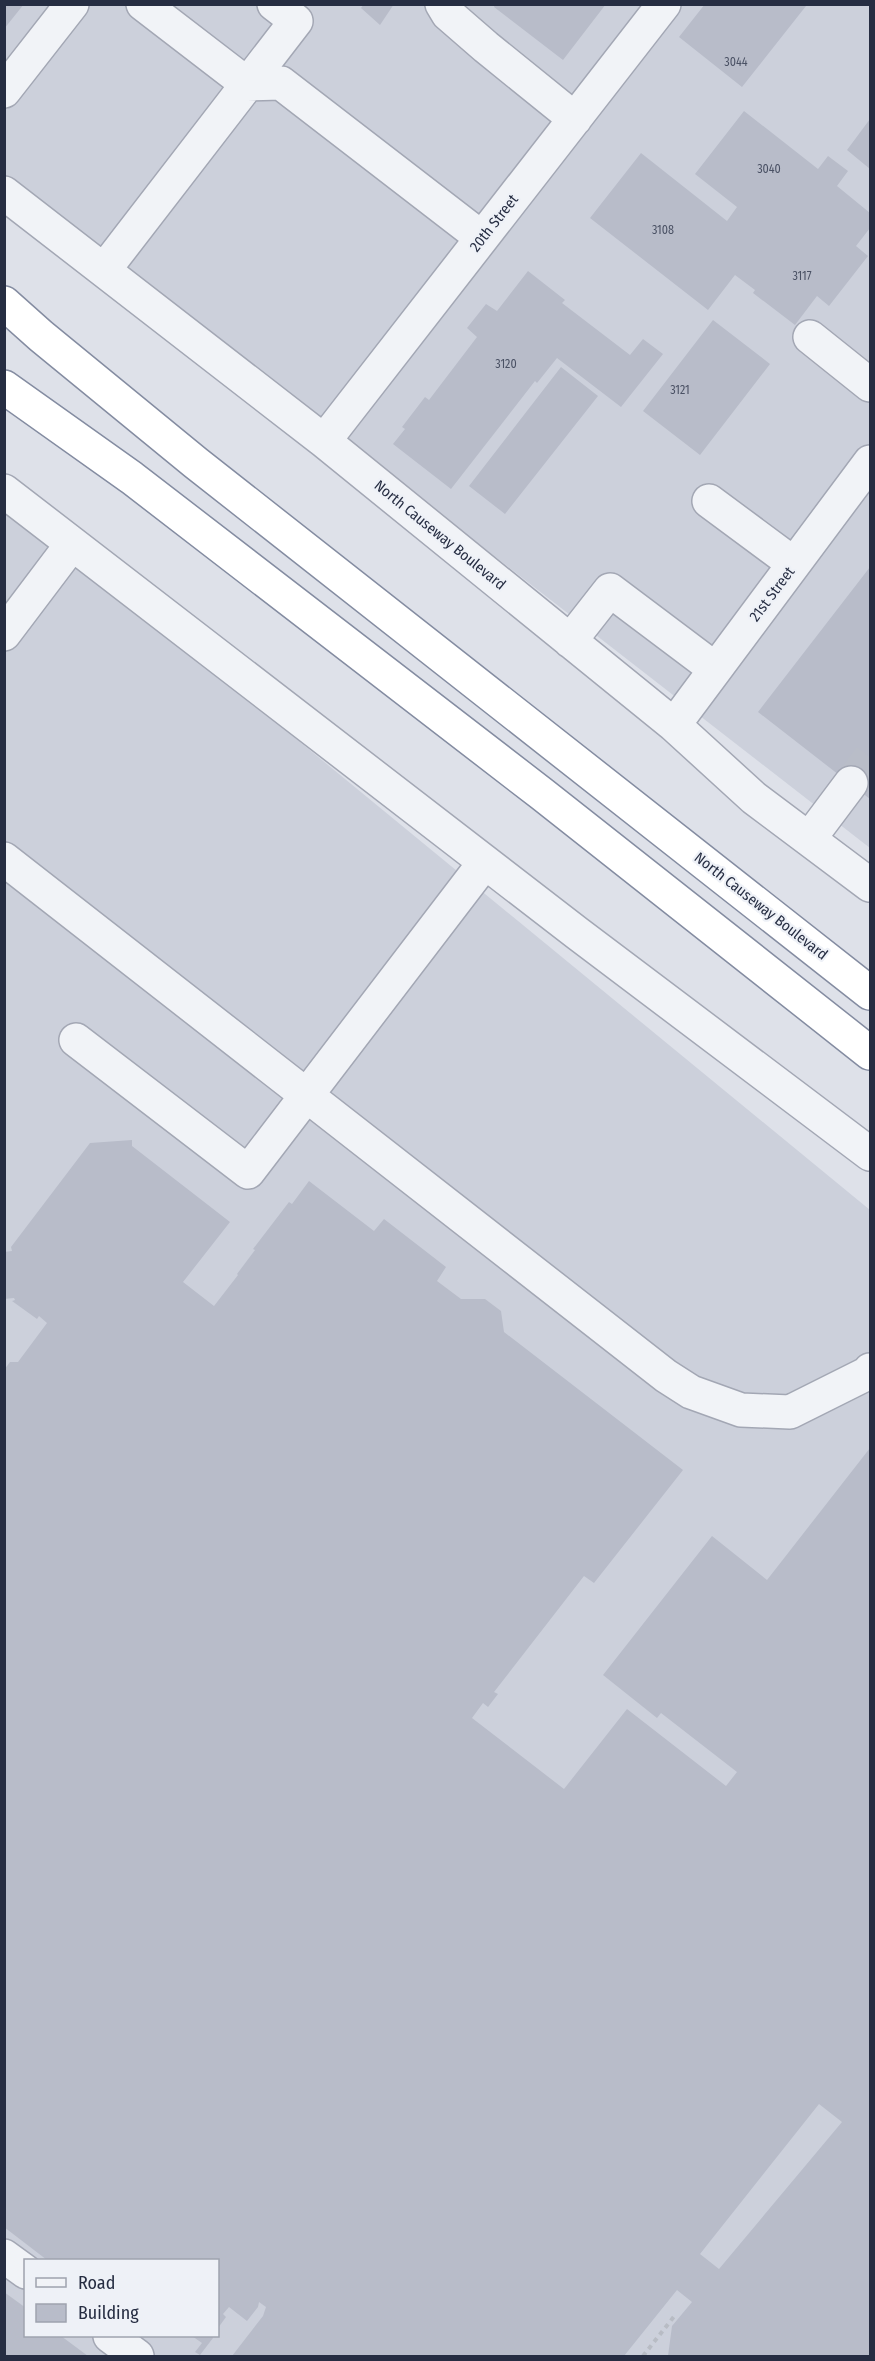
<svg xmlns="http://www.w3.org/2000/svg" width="875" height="2361" font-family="'Fira Sans Condensed',sans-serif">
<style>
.built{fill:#ccd0db;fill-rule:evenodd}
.building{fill:#b8bcc9;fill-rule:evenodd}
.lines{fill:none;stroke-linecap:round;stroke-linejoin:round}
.minor-tunnel{stroke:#b9bdc8;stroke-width:33;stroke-dasharray:33 16;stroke-linecap:butt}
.minor-casing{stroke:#a3a7b4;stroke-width:36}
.highway-casing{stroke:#848ca1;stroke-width:36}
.path{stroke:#b8bcc4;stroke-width:4;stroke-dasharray:4.5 4.5;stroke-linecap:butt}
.minor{stroke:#f1f3f7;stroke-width:33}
.highway{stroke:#fff;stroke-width:33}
.labels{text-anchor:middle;stroke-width:4.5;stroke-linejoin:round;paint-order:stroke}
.number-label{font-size:12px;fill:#4a5164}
.street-label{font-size:15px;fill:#262d42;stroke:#eef1f7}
</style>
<rect width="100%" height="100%" fill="#dee1e9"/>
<path class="built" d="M4,5h866v843l-865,-672z
M4,499l866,711v1146h-865zM26,2260h192v76h-192z"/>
<path class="building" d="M4,4h20l-20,25z
M364,4h30l-14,21 -19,-17z
M495,4h111l-43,56 -69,-53z
M705,4h99l2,2 -64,81 -63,-50z
M744,111l74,58 10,-13 20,15 -11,15 33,27v15l-14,18 12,10 -39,50 -12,-10 -22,29 -42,-32 2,-3 -20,-15 -27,35 -118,-92 51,-65 86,68 10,-14 -42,-33z
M870,119v50l-23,-19z
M528,271l37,29 -3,3 68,52 13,-16 20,15 -42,53 -64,-49 -20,25 -2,-2 -84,108 -58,-45 12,-15 -3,-2 23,-30 4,3 48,-63 -10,-9 19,-24 11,7z
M713,320l57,44 -70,91 -57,-44z
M561,367l37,29 -93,118 -36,-28z
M870,567v232l-112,-87z
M132,1140v6l98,76 -47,60 31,24 24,-31 -1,-1 18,-24 -2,-1 36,-47 3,2 17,-23 65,50 10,-12 62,48 -9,14 24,18h24l16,12 3,21 179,138 -89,113 -10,-7 -90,116 4,2 -10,13 -5,-4 -11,15 92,71 63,-80 99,77 11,-14 -76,-59 -4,5 -54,-43 109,-139 55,44 103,-132v908h-202l4,-30 20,-24 -15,-12 -53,66h-392l31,-40 3,-9 -7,-5 -1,5 -11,14 -18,-14 -6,7 3,3 -8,11v-68h-171l-43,-33v-857l6,-8h8l29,-39 -8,-7 -2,3 -25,-18 3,-1 -1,-2 -10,1v-47l8,-1 -1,-4 79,-104zM819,2104l23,18 -123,147 -19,-15z
M4,2292l22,16v28h35l27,20h-84z
M192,2336h20l1,2 -13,17 -5,-3 7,-9z"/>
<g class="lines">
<path class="minor-tunnel" d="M851,783l19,-26"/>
<defs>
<path id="minor" d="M143,4l104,80 34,-1 201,155
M442,4l6,10 38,33 89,72
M4,91l68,-87
M4,193l320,248 350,284 80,73 116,87
M104,270l192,-249 -22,-17
M810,337l60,48
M324,441l340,-437
M4,491l573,442 293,221
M709,501l85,63
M4,634l68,-90
M570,641l40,-51 105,79
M674,725l196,-263
M809,839l42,-56
M4,859l662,517 25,16 50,18 49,2 78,-39 2,-3
M76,1040l172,132 237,-310
M4,2256l22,16
M110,2336l27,20"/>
<path id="highway" d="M4,303l37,33 155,127 674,530
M4,387l128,91 410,316 328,259"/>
</defs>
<use href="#minor" class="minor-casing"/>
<use href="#highway" class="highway-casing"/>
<path class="path" d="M643,2356l33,-42"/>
<use href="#minor" class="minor"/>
<use href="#highway" class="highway"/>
</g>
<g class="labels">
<g class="number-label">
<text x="736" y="66">3044</text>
<text x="769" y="173">3040</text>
<text x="663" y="234">3108</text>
<text x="802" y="280">3117</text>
<text x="506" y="368">3120</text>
<text x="680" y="394">3121</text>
</g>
<g class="street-label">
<text transform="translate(494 223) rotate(-52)" y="5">20th Street</text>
<text transform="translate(440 535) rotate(39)" y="5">North Causeway Boulevard</text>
<text transform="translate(772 594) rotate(-53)" y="5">21st Street</text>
<text transform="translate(761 906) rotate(38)" y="5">North Causeway Boulevard</text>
</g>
</g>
<rect width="875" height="2361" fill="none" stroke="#262d42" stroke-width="12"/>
<rect x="24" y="2259" width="195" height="78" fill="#eef1f7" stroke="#9ea3af" stroke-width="1.5"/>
<rect x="36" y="2278" width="30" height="9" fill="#f1f3f7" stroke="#9ea3af" stroke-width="1.5"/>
<text x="78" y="2289" font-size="18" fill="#262d42">Road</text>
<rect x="36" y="2304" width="30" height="18" fill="#b8bcc9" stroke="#9ea3af" stroke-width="1.5"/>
<text x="78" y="2319" font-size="18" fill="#262d42">Building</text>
</svg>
